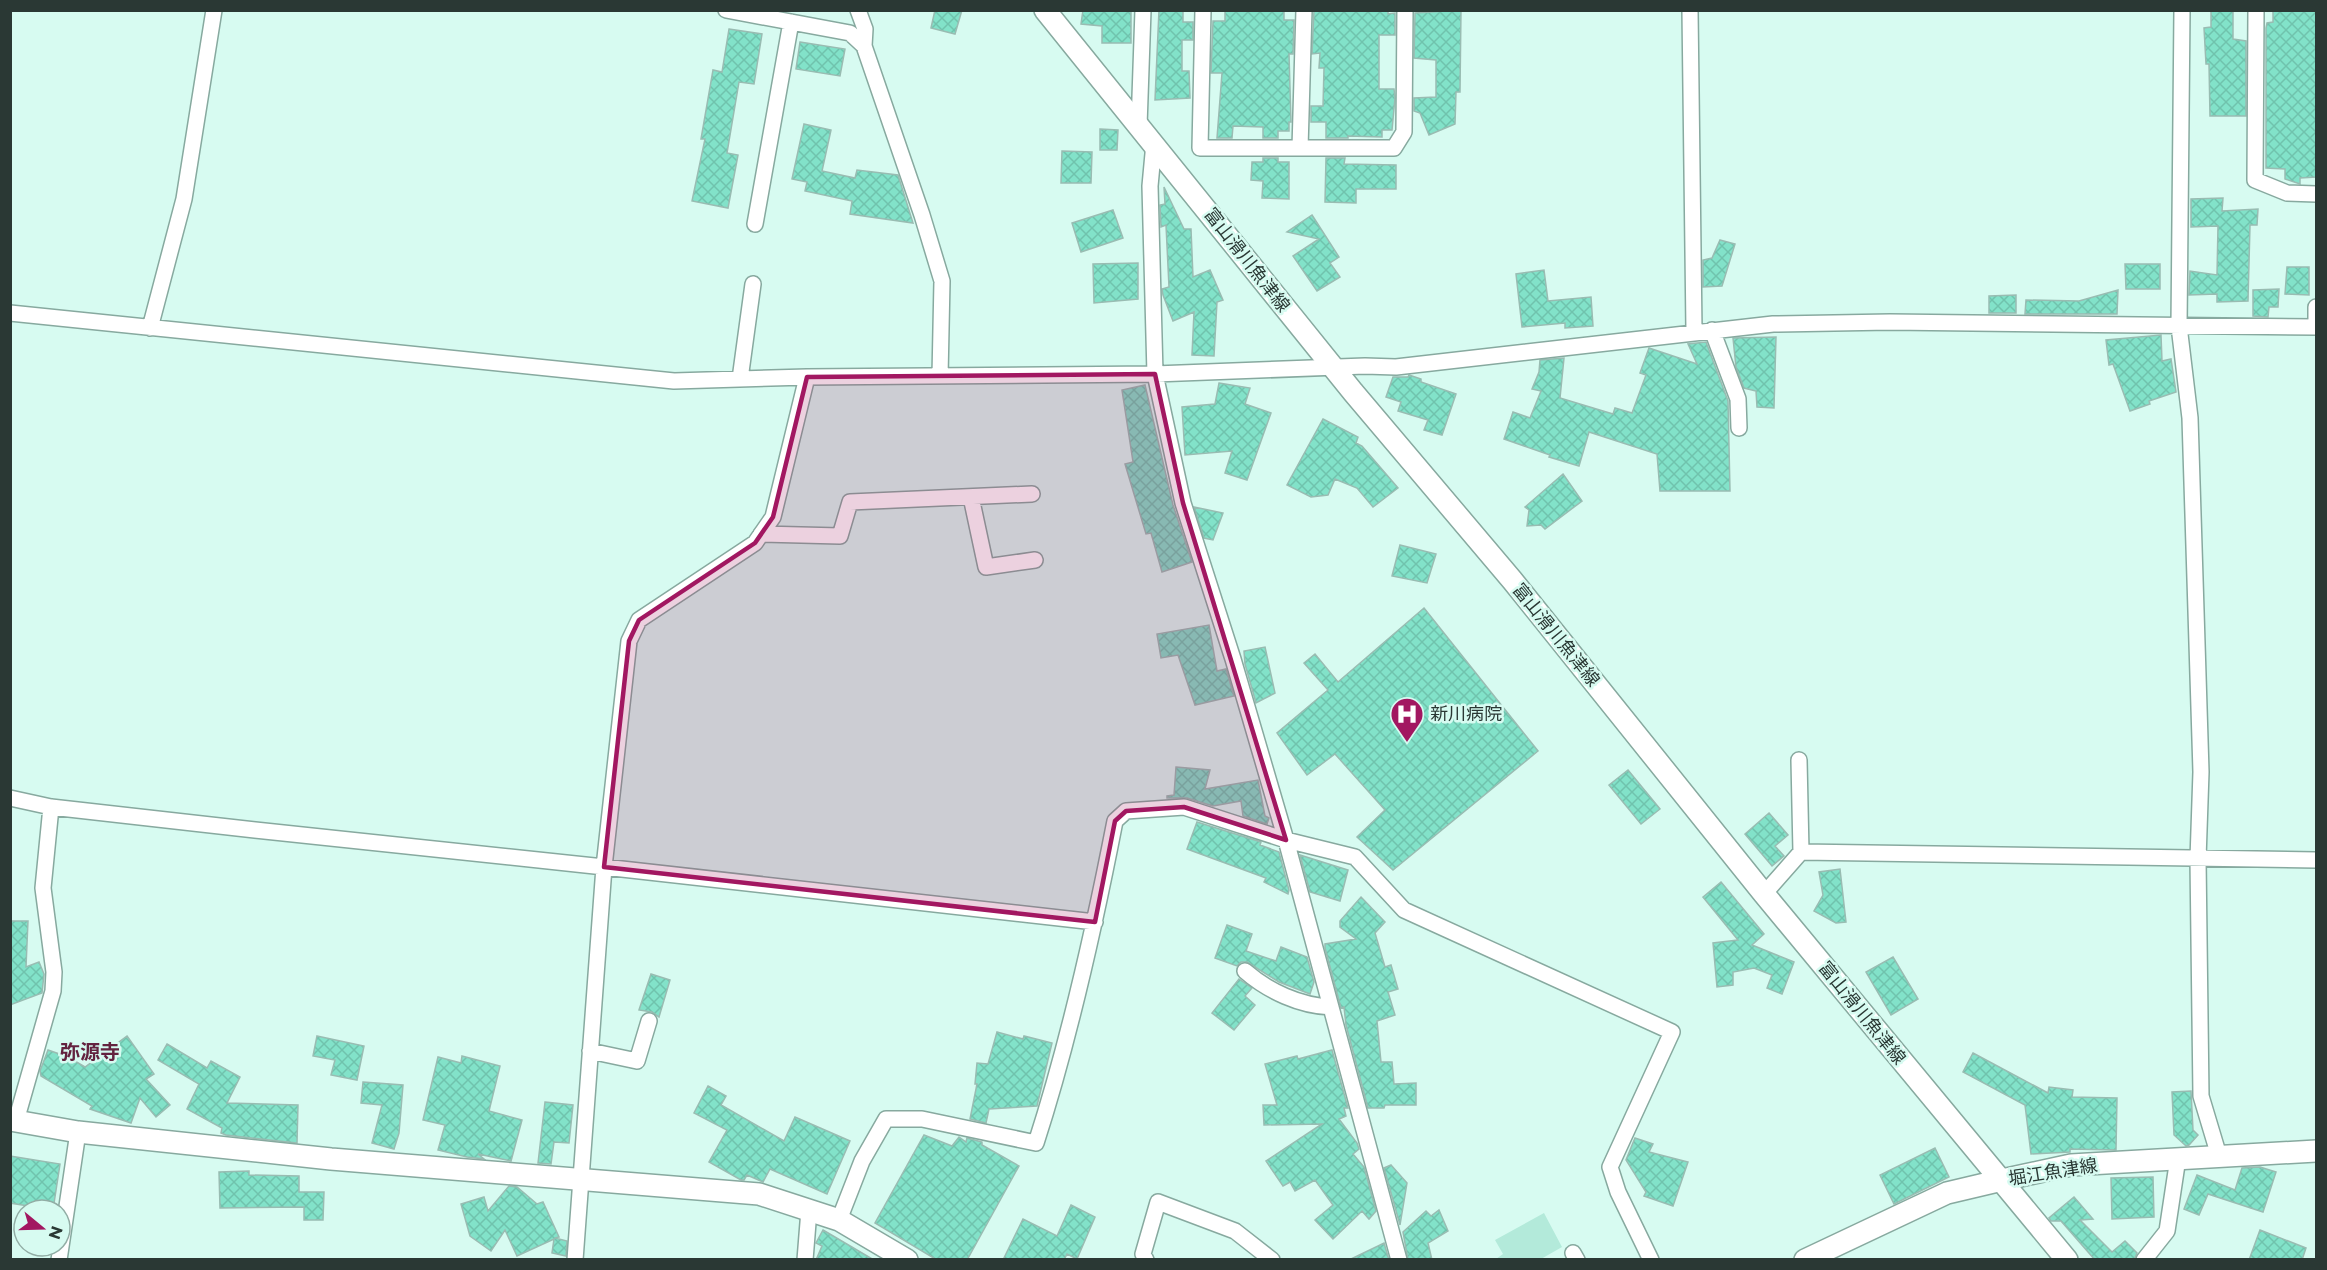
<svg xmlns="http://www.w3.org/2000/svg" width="2327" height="1270" font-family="Montserrat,'Noto Sans JP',sans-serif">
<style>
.green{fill:#b3eada}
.building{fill:url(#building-cross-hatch);stroke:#99bcb2;stroke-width:1.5}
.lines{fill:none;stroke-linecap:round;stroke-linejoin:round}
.street-casing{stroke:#87a99f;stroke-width:18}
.secondary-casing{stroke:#87a99f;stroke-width:24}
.street{stroke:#fff;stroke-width:15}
.secondary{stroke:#fff;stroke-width:21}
.marked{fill:#a21761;fill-opacity:0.2;stroke:#a21761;stroke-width:4.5;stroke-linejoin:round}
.labels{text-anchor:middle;stroke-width:5;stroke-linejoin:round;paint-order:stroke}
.street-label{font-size:18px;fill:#2a3834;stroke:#d7fbf1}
.poi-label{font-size:18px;fill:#2a3834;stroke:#d7fbf1;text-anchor:start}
.neighbourhood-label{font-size:20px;font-weight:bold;fill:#63223f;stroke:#d7fbf1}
</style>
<defs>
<pattern id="building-cross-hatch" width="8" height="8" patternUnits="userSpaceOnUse" patternTransform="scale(1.5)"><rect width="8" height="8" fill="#82e2c9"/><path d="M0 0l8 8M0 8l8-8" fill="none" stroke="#70c3ad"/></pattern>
</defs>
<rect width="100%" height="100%" fill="#d7fbf1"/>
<path class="green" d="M1544,1213l18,34 -21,12h-45l7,-5 -8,-14z"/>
<path class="building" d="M935,10h27l-7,24 -24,-6z
M1083,10h48v33h-29v-17l-21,-2z
M1159,10h24v12h10v18h-11v31h7l1,27 -35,2z
M1225,10h59v10h10l-1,34h-4l2,68h-2v9h-11v7h-15v-11l-30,-1 -1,12h-15l5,-65h-11l2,-52h12z
M1314,10h74v4l7,-1v22h-16v54h15l1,9 -3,32h-10v7l-34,-1v2h-22v-16h-15v-16h12l1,-38h-5l1,-15 -8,1z
M1461,10l-1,82h-4l-1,32 -26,11 -9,-22 -6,-2v-13l22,-1v-37l-22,-2 1,-45z
M2211,10h22v29l13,2v75h-36l-1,-52h-3l-2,-36 7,-1z
M2273,10h43v167l-16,1v6l-15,-5v-10l-19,-1v-140l1,-5 6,-1z
M729,29l33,5 -8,50 -15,-2 -12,71 11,2 -10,53 -36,-7 13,-62h-4l12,-69 9,2z
M800,42l45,7 -5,27 -44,-7z
M804,124l27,6 -9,41 33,7 2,-8 41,5 15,48 -63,-9 2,-13 -47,-10 2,-9 -15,-3z
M1100,129l18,1 -1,20h-17z
M1062,151l30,1 -1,31h-30z
M1263,158h15v4h11v37l-27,-1 1,-17 -12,-1 1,-18h11z
M1326,158h19l-1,6 52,1v24h-40v14l-31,-1z
M1164,187l20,42h7l2,48 17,-7 13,30 -6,2 -3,54 -22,-1 2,-43 -21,9 -10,-26 -1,-6 7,-2 -3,-62 -5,2 -1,-22 5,-1z
M2223,198l-1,13 36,-2 -1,16h-7l-2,76 -31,1v-8l-28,1 1,-24 27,4 1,-49 -27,1v-28z
M1113,210l10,28 -42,14 -9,-29z
M1312,215l27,42 -9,6 10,14 -23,14 -24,-35 26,-17 -32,-7z
M1720,240l15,4 -13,42 -19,1v-27l9,-2z
M1138,263v36l-44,4 -1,-39z
M2125,264h35v25h-34z
M2287,267h22v28l-24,-1z
M1544,270l4,31 43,-4 2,29 -28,2v-5l-43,4 -6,-53z
M2279,289l-1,18h-9l-1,10 -15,-1v-26z
M2118,290l-1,24h-92l1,-14 53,1z
M2016,295v18h-27v-17z
M2161,335l1,26 9,-2 5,33 -27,9 1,3 -20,7 -17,-47 -4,1 -3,-25z
M1776,337l-2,71 -17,-1 -1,-16 -12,-3 -8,-21 -3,-29z
M1706,342l22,59 2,90h-70l-3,-37 -68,-22 -10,34 -30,-9 1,-2 -46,-16 9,-27 17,6 11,-27 -9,-2 7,-17 1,-12 24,-2 -4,40 53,16 2,-6 17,5 14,-38 -6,-2 9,-25 48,16 -9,-20z
M1409,375l12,4v3l35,12 -14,41 -18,-5 4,-10 -30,-9 3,-9 -15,-5 7,-20h15z
M1219,383l31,5 -5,16 26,9 -24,67 -22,-7 7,-22 -47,4 -3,-48 33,-3z
M1145,385l28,120 19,57 -30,10 -11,-39 -5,1 -21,-70 8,-2 -11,-72z
M1323,419l35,18 -2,6 6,3 36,42 -25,19 -16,-19 -22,-9 -7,16 -17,2 -24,-12z
M1563,474l19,27 -37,28 -4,-4 -14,1 2,-16 -4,-3z
M1194,507l29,6 -10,27 -9,-2z
M1400,545l36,9 -9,29 -35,-7z
M1424,608l114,143 -145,119 -36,-33 28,-27 -50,-56 -28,21 -30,-42 51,-43 -24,-27 11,-9 23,28z
M1209,625l8,46 9,-2 8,27 -39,9 -17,-50 -17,3 -4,-24z
M1265,647l10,46 -19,10 -11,-39 -1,-13z
M1176,767l34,3 -5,19 53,-9 7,36 4,2 -2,6 -24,-8 -2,-15 -28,5 -26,-8h-20v-2l7,-1z
M1628,770l32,39 -19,15 -32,-39z
M1769,813l19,22 -13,11 9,10 -12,10 -27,-32z
M1197,822l64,20 -1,3 19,7 10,38 -1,4 -24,-12 2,-4 -79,-29z
M1300,855l48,15 -8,31 -30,-9z
M1840,869l6,53 -10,1 -22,-12 9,-16 -4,-23z
M1721,882l43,52 -12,11 42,17 -12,32 -15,-6 5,-13 -18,-7 -21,4v13l-16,2 -4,-44 25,-3 -35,-43z
M1361,897l24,25 -10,11 10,34 6,-2 7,24 -10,3 7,23 -18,6 4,41h11l2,22 22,-1v22h-31l-1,3h-16l-22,-83 -2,-18 -3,1 -16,-60v-4l31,-5 -16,-12v-6z
M10,921h18l-2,46 13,-5 5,12 -2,19 -32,12z
M1227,925l25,9 -6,17 30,10 5,-14 26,10 7,25 -4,12 -31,-12 -32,-20h-6l-4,4 -22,-8z
M1893,957l25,42 -27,16 -25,-43z
M651,974l19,6 -11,37 -7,-5 -13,-2z
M1239,979l13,9 -7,8 10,9 -21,25 -22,-17z
M997,1032l26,7 1,-3 28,7 -15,63 -48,3 -3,14 -16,-4 7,-35h-2l2,-21 11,1z
M127,1036l27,38 -8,5 24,26 -14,12 -16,-19 -9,25 -41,-14 2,-3 -51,-30 -1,-5 8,-21 20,7 17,10z
M317,1036l47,10 -7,34 -26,-5 4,-15 -22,-4z
M167,1044l40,24 4,-7 29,16 -13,26 71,2 -1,38 -71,-8 -5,-2 1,-5 -35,-19 12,-25 -41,-24z
M1332,1050l16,58h-4l2,8 -7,3 18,24 2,6 -6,5 11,13 12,44 -7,8 -7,-8 -29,28 -18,-19 18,-15 -18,-25 -20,11 -5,-9 -7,4 -17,-25 56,-37 -58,1 -1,-20h14l-12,-41 32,-8 1,3z
M1973,1053l75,40 1,-6 24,3 -1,7 45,1 -1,52 -46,-1v3l-39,2 -6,-49 -62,-33z
M462,1056l38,10 -11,45 33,9 -11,41 -33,-7 6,5 -17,-2 -29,-7 7,-25 -22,-5 15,-63 23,6z
M363,1082l40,3 -4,48 -5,16 -22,-6 10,-38 -21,-2z
M708,1086l18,10 -5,9 63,36 11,-24 55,24 -23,53 -57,-25 -7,13 -16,-7 -3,5h-3l-32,-18 18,-32 -33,-17z
M2191,1091l2,39 5,5 -9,10 -3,1 -12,-11 -2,-43z
M545,1102l28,3 -4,38 -15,-1 -3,22 -13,-1z
M924,1135l28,11 7,-9 7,5 1,-4 15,4v3l37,21 -52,94h-30l-62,-37z
M1635,1138l18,6 -4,8 39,10 -15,44 -29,-10 2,-4 -20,-32z
M1935,1148l14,29 -55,27 -14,-29z
M10,1156l50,8 -7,46 -43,-7z
M1391,1165l16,18 -7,42 -16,-57z
M2260,1167l16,5 -13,40 -55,-18 -9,21 -15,-6 13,-34 38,15 7,-22z
M249,1171v4l50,1v16h25l-1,28h-19v-13l-84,1 -1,-36z
M2153,1177l1,40 -42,2 -1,-41z
M509,1186l8,1 20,17 6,-2 16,35 -4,1 12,3 -1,15 -14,-3 2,-14 -37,17 -12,-26 -14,21 -21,-15 -9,-32 23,-7 4,14z
M2074,1197l19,22 -13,1 32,32 13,-11 12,12 -3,7h-39l-34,-39h-10l-2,-3z
M1071,1205l24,12 -18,42 -10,-5 -3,6h-61l20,-41 34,17z
M1439,1210l9,21 -20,12 4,17h-24l-5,-28 23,-21 5,5z
M823,1230l51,30h-58l6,-14 -6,-3z
M2260,1230l46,18 -4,12h-53z
M1384,1243l5,17h-40z"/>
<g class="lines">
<defs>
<path id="street" d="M726,10l124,23 14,13 58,169 20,66 -2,95
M858,10l7,19 -1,17
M1203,10l-3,138h194l10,-16 1,-122
M1690,10l4,321
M2182,10l-3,316 11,92 11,354 -3,87 3,237 18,60
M2256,10l-1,170 32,13 29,1
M1139,126l4,-116
M1154,143l-4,43 5,188 28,129 50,156 53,181 113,420
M1300,148l4,-138
M755,224l36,-202
M10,313l664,68 133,-4 348,-3 210,-8 31,1 377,-43 117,-2 426,5
M2316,327v-20
M150,328l34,-129 30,-189
M1712,330l26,69 1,29
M740,379l13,-95
M971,497l15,70 49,-7
M761,534l79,2 10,-34 182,-8
M1799,760l2,92
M10,798l41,9 204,23 349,37 491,55
M1764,894l37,-42 515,8
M1245,971c23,20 55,35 86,36
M590,1051l47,10 12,-40
M16,1121l37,-130 1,-19 -11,-84 8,-81
M839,1220l23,-59 24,-42h36l114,24c34,-105 58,-214 79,-322l11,-10 58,-4 102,33 69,17 49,53 268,122 -62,135 8,25 33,68
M1573,1253l4,7
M59,1260l19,-128
M575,1260l29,-393 25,-226 10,-21 116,-77 18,-26 34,-140
M805,1260l4,-50
M1146,1260l-3,-6 15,-52 77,29 37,29
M2144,1260l23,-29 11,-73"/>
<path id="secondary" d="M1045,10l308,382 159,188 252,314 303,366
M10,1120l68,12 253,27 428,35 80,26 68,40
M1805,1260l142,-67 55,-13 69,-15 245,-14"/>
</defs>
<use href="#street" class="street-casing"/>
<use href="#secondary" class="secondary-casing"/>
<use href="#street" class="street"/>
<use href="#secondary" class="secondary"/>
</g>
<path class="marked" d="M1155,374l28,129 103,337 -102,-33 -58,4 -11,10 -20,101 -491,-55 25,-226 10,-21 116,-77 18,-26 34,-140z"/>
<defs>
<symbol id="hospital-pin" viewBox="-11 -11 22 30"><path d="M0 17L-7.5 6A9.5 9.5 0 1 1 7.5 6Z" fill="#a21761" stroke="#d7fbf1"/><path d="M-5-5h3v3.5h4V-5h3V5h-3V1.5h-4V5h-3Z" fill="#fff"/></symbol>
</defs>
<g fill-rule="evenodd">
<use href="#hospital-pin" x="1388" y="695" width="38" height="52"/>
</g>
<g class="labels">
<g class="street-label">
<text transform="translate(1247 260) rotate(52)" y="6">富山滑川魚津線</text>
<text transform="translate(1556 635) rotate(51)" y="6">富山滑川魚津線</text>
<text transform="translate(1862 1013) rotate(51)" y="6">富山滑川魚津線</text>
<text transform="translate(2053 1172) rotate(-9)" y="6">堀江魚津線</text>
</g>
<g class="poi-label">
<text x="1430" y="720">新川病院</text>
</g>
<g class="neighbourhood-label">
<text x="90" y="1059">弥源寺</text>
</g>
</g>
<rect width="2327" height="1270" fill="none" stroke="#2a3834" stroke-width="24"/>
<g transform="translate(42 1228) rotate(109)"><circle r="28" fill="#d7fbf1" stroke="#92ada5" stroke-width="1.5"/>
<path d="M0-4.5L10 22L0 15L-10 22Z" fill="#a21761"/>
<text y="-9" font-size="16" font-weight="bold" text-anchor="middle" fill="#2a3834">N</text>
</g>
</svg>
